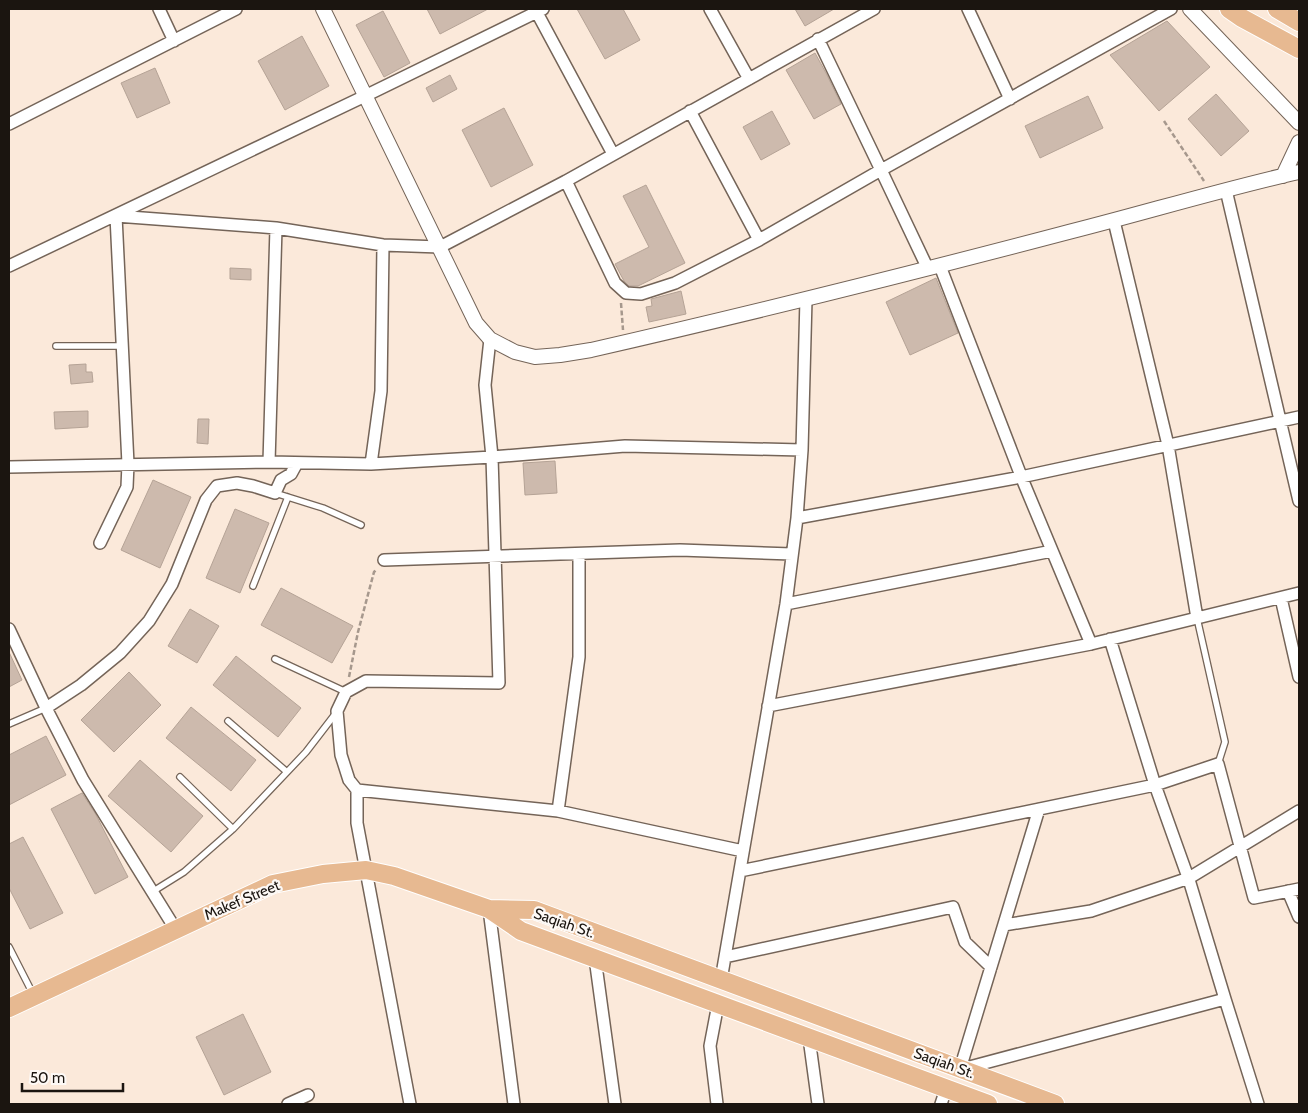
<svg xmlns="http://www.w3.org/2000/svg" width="1308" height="1113" font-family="Cabin,sans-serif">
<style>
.building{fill:#cdbaad;stroke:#b5a396}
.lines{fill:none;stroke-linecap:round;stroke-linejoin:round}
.service-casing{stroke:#746458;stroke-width:8}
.minor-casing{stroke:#746458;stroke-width:14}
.tertiary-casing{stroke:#746458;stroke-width:16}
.primary-casing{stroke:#fff;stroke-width:20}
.path{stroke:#a6988d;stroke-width:2.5;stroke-dasharray:5 2.5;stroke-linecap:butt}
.service{stroke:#fff;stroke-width:5.5}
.minor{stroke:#fff;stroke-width:11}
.tertiary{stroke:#fff;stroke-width:14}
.primary{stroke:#e7b991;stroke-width:18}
.labels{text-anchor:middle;stroke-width:4.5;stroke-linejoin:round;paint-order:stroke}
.street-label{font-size:15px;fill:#1b1510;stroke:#fdf9f6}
</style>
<rect width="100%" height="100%" fill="#fbe9da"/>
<path class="building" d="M427,9h61l-48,25z
M577,9h46l17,31 -35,19z
M795,9h39l-29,17z
M383,11l27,52 -26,14 -28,-52z
M1167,21l43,46 -51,44 -49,-56z
M302,36l27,50 -44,24 -27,-49z
M815,53l11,20 15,31 -27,15 -28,-49z
M155,68l15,35 -33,15 -16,-35z
M450,75l7,14 -24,13 -7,-14z
M1216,94l33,37 -28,25 -33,-37z
M1088,96l15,32 -63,30 -15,-32z
M504,108l29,57 -42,22 -29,-57z
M772,111l18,33 -29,16 -18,-33z
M646,185l39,78 -47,23h-9l-5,-5 -9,-17 34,-17 -26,-51z
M230,268l21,1v11l-21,-1z
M936,278l22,55 -48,22 -24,-53z
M681,291l5,23 -37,8 -3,-15 6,-1 -1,-7z
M86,364v8h6l1,10 -22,2 -2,-19z
M88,411v16l-33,2 -1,-17z
M198,419h11l-1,25 -11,-1z
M555,461l2,32 -32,2 -2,-32z
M153,480l38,17 -31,71 -39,-18z
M235,509l34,14 -29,70 -34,-15z
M281,588l72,38 -21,37 -71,-38z
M190,609l29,17 -22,37 -29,-17z
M9,652l13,28 -13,7z
M236,656l65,52 -23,29 -65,-52z
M129,672l32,33 -47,47 -33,-32z
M191,707l65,53 -25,31 -65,-53z
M46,736l20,39 -57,30v-50z
M140,760l63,56 -32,36 -63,-56z
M82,793l13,20 33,64 -33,17 -44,-85z
M23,837l40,76 -33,16 -21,-41v-44z
M243,1014l28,58 -47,23 -28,-58z"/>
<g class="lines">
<defs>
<path id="service" d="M56,346h66
M275,493l48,15 38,17
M253,586l35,-89
M1197,618l28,124 -7,22
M275,659l71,33
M228,721l59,51
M9,724l37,-16
M180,777l53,52
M152,892l32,-20 49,-43 73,-77 30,-39
M9,947l24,47"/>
<path id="minor" d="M159,9l15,32
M535,9l78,145
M710,9l39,70
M968,9l42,90
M818,39l63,131 47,99
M690,111l69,129 122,-70 290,-161
M9,124l227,-115
M566,181l49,102 11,10 15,1 34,-11 84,-43
M1226,190l73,311
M1114,221l54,224 29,173
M9,266l356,-170 178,-87
M940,266l83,215 68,163
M269,462l7,-234
M371,464l10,-73 2,-146
M9,467l260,-5 102,2 121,-7 133,-11 177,4
M797,518l224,-41 278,-60
M100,543l27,-56 1,-23 -12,-248 160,12 107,17 57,2 126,-66 308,-172
M384,560l296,-10 112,4
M1281,598l18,79
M786,604l266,-53
M9,629l37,79 37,72 93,150
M1110,639l45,146 35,98 35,116 33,105
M768,706l323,-62 208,-51
M46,708l35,-23 39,-32 29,-32 23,-37 34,-84 11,-14 20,-3 16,3 22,7 6,-13 10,-6 6,-11
M357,790l201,21 185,40
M558,811l21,-154v-103
M740,871l415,-86 63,-21 36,134 45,-9
M1288,891l11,26
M489,909l25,195
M1004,925l87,-14 98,-33 110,-67
M725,957l228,-50 12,35 26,25
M595,958l20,146
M721,980l65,-376 11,-86 5,-68 4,-151
M809,1038l9,66
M960,1069l79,-260
M962,1069l263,-70
M288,1104l20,-9
M410,1104l-53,-281v-33l-8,-10 -8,-25 -4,-44 9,-19 20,-11 133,2 -7,-226 -7,-72 5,-46
M717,1104l-7,-58 8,-42
M941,1104l5,-15"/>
<path id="tertiary" d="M323,9l153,314 14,16 25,13 20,5 25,-2 31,-5c157,-36 314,-75 470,-116 80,-20 158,-44 238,-62
M1190,9l109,114
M1283,176l16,-34"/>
<path id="primary" d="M1229,9l13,9 57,31
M1277,9l22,13
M489,909l45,1 521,194
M9,1008l264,-124 50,-10 43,-4 28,6 95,33 32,22 467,173"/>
</defs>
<use href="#service" class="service-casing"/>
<use href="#minor" class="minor-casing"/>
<use href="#tertiary" class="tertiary-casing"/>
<use href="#primary" class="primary-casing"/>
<path class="path" d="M1164,121l40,60
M621,303l2,27
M349,677l9,-45 16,-60 3,-3"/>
<use href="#service" class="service"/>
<use href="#minor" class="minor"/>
<use href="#tertiary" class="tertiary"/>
<use href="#primary" class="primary"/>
</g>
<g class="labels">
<g class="street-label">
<text transform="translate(242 900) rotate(-23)" y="5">Makef Street</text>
<text transform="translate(564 923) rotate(19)" y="5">Saqiah St.</text>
<text transform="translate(944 1063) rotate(20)" y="5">Saqiah St.</text>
</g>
</g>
<rect width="1308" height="1113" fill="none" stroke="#1b1510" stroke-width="20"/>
<path d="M22 1083v8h101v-8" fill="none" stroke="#1b1510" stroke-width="2.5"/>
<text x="30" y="1083" font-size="15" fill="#1b1510" stroke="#fdf9f6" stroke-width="4" paint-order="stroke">50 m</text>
</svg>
